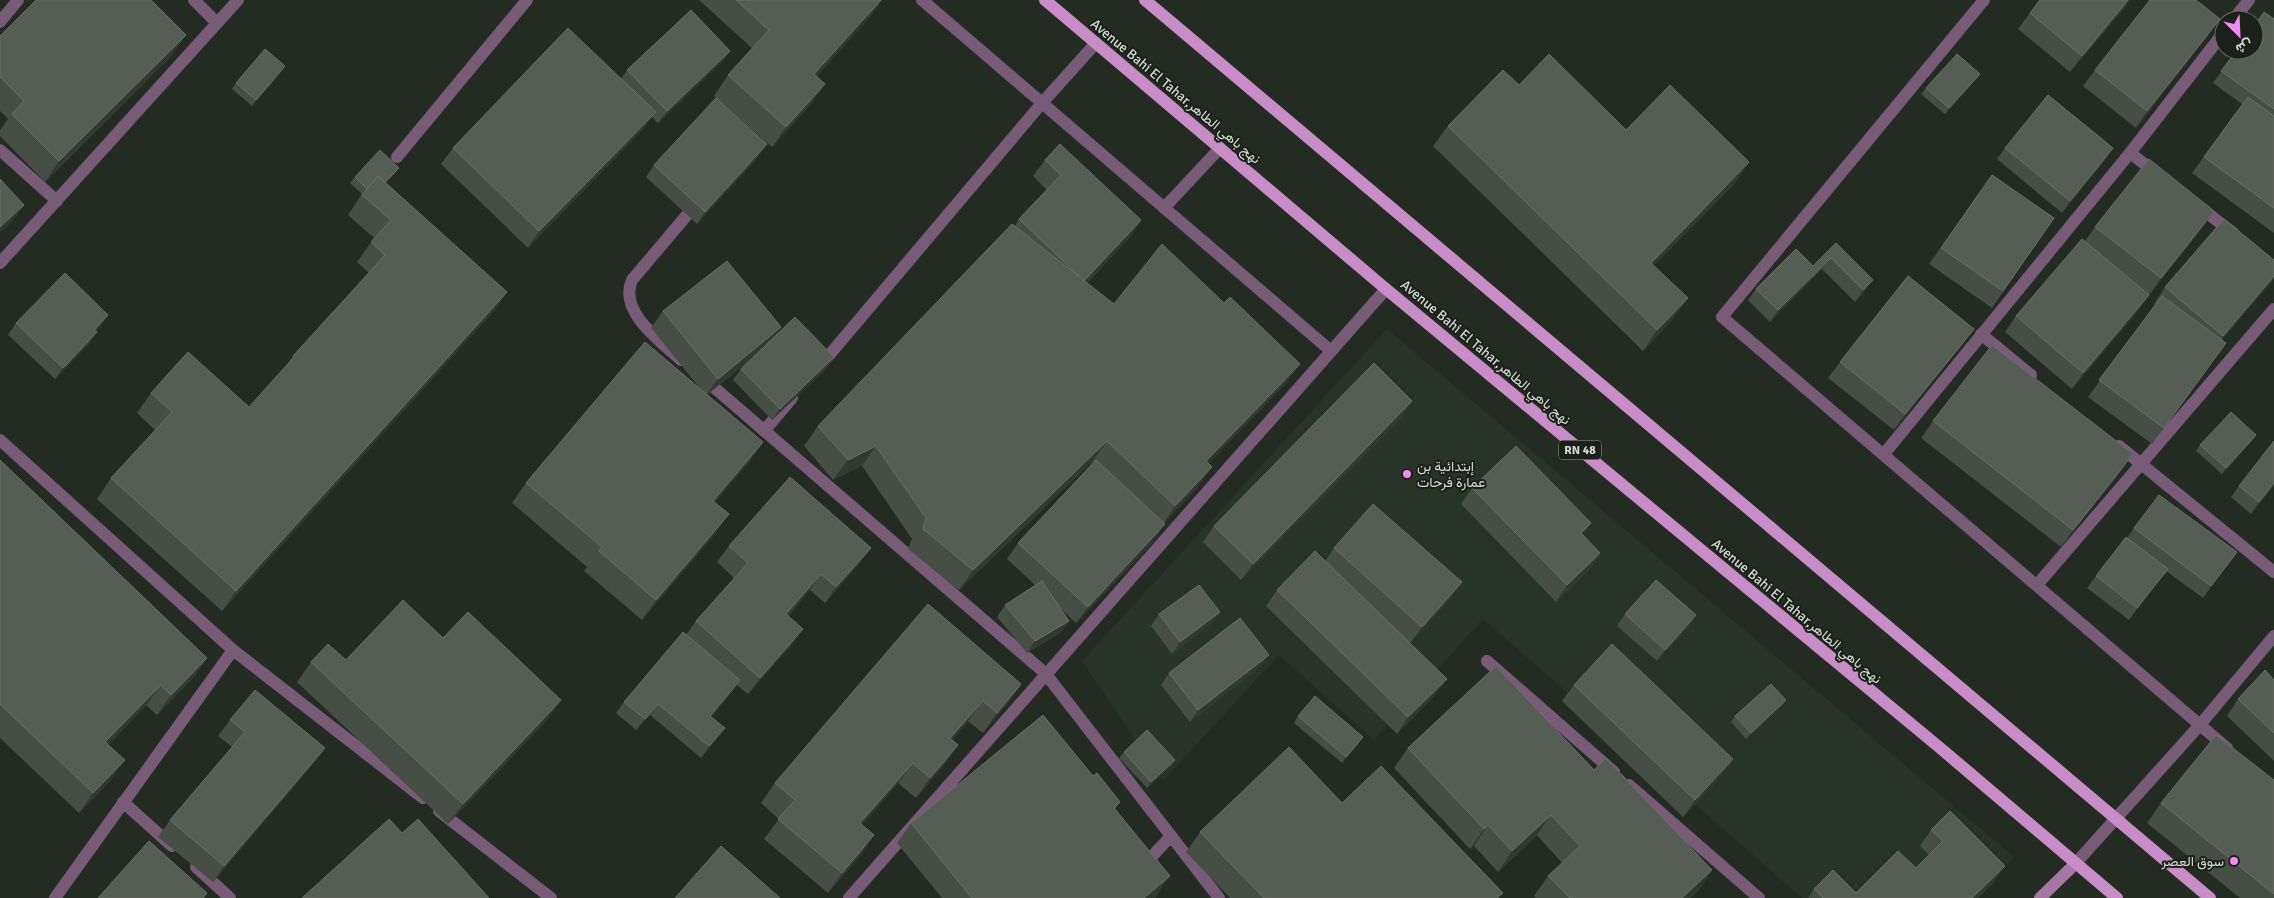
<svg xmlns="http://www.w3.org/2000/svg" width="2274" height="898" font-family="Signika,Vazirmatn,sans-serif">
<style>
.built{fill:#283427}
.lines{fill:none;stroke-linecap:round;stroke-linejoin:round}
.street{stroke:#785c77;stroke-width:12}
.secondary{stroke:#a577a3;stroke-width:12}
.primary{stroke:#c88dc6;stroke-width:12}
.wall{fill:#474e46}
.shaded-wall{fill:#323931}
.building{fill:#565d55;stroke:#6a7069}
.poi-dot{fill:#f38af1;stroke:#1b211a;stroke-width:2}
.labels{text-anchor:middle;stroke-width:4;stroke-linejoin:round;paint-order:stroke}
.shield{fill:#1b211a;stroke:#9ea29d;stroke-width:1}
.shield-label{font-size:12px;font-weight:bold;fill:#d6dad5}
.street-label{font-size:14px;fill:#d6dad5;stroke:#1b211a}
.poi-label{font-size:14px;fill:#d6dad5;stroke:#1b211a;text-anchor:start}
</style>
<rect width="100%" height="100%" fill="#242b23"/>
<path class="built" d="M1387,329l627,528 -43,41h-169l-319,-279 -109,121 -95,-85 -116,126 -81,-120z"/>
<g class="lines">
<path class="street" d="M194,0l23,23
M922,0l409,351
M1984,0l-262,317 505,431
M2233,20l16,-20
M0,22l18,-22
M0,150l57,51
M2130,153l28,21
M397,157l130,-157
M2197,205l36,28
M1164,208l56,-60
M0,263l238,-263
M1981,334l50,41
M681,360c-21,-19 -63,-49 -49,-80l66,-78
M820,366l222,-263 54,-60
M702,377l343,296 174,225
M764,431l28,-33
M0,440l233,210 190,148
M2119,446l155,126
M1884,454l246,-301 94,-121
M2037,585l237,-276
M1487,661l127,111
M1629,785l130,113
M123,802l49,44
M439,811l112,87
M2075,864l124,-138 75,-90
M196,867l34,31
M1142,867l29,-31
M55,898l178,-248
M849,898l537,-609"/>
<path class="secondary" d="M2040,898l35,-34"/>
<path class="primary" d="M1045,0l341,289 553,458 178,151
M1145,0l1065,898"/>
</g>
<path class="wall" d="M699,0h183l-12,17 -53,59 -6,28 -39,43 -49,-43 36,52 -62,68 -51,-47 8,-12 62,-67 -2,-2 14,-21 24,-27z
M2197,1l11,34 -72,93 -53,-42 12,-16z
M2127,5l-57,67 -52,-43 12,-16z
M2274,19v214l-82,-60 50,-69 -29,-21 24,-33z
M186,35l-14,20 -127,127 -45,-46v-6l8,-11 -8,-8v-75z
M730,51l-8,11 -64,61 -6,-6 -8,11 -116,120 -87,-84 12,-16 168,-69 6,-9z
M285,66l-33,40 -20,-17 4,-6z
M1975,80l-30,34 -24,-20 5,-6z
M1448,126l178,4 123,32 -14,21 -81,82 20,53 -31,33 -210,-205z
M2005,148h108l-8,12 -43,53 -65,-54z
M1045,160l96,60 -11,17 -43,46 27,21 110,-1 76,61 -15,20 -76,79 -11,24 -34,36 -10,18 -78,82 -16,-15 9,13 -9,12 -33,20 -30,-36 8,-12 30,-20 -28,-26 11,-16 76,-81 -1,-1 -134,129 -51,-41 4,-10 -50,-73 -29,14 -29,-34 14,-20 197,-200 4,-7 28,-29 -14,-14z
M399,168l-5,6 -8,9 121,109 -14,20 -271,299 -125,-112 14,-21 44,-48 -18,-17 14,-20 98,14 35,-38 9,-13 76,-83 -12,-11 17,-24 -26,-23 14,-21 -12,-11 5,-6z
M1992,175l62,43 -62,90 -63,-44z
M2214,211l-11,16 -54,68 -16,-13 16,13 -12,17 -65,77 -67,-57 11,-16 69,-75 10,-14z
M1836,243l28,49 -9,10 -33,-33 -52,53 -22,-22 8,-11 57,-23z
M2274,260v18l-52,62 -8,19 -62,85 -64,-47 67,-92 -1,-1 11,-17z
M663,311l118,16 -6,9 51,33 -54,51 -39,-40 8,-11 14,-13 -48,39 56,47 -14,20 -35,41 15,11 -15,21 -72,85 -58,-49 3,-4 -75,-64 14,-20 177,-91 -52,-64z
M108,315l-8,11 -4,5 -7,13 -34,35 -47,-44 8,-12z
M1974,329l-12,16 -68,85 -66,-52 12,-16z
M1412,401l-11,17 -160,162 -38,-38 11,-16z
M1933,421l200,33 -11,16 -61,77 -140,-109z
M2256,435l-4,6 -30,33 -26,-23 4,-6z
M0,460l207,198 -14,20 -36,37 -11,-10 -38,40 3,35 -32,33 -79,-75z
M2274,485l-23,29 -20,-17 8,-11z
M1472,488l119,35 -8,12 17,18 -11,17 -33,32 -95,-98z
M2134,528l94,36 -25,34 -37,-27 -37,49 -42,-32 9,-12 31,-38z
M729,546l142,2 -12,16 -34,39 -15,-13 -22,26 3,30 -43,48 -11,-9 -5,7 -21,25 5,23 -15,18 -51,-43 -14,15 -20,-17 8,-11 62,-67 10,-14 38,-43 -17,-16z
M1334,548l128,34 -12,17 -40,44 25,52 -38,39 -131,-128 11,-16 48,-29z
M1220,612l-9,11 -39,31 -21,-28 8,-12z
M1625,614l71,1 -8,12 -31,34 -40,-35z
M443,638l118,62 -14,20 -99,104 -151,-142 14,-20 35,-2z
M1269,655l-9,12 -70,55 -29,-37 8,-12z
M2274,680v81l-47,-45 11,-17z
M1021,684l-14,20 -24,29 -15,-12 -16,19 6,5 -14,20 -28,33 -18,-15 -36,42 -2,31 -32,37 -64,-54 15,-20 -18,-16 14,-20z
M1574,685l159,74 -11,16 -39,42 -121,-116z
M1786,700l-4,6 -36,33 -15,-17 4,-6z
M1298,716l61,27 -17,20 -48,-40z
M230,720l83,44 -100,118 -55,-45 12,-17 62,-73 -14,-11z
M1408,748l186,22 118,100 -14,21 -8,7h-154l-2,-2 14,-20 14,-13 -25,-28 -39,37 -24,-26 -4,3 -76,-81z
M1124,752l51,8 -4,6 -24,22 -28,-30z
M1093,776l27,26 -5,7 41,88 -1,1h-213l-45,-55 14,-20z
M2274,780v118h-34l-93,-75 14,-20z
M1342,803l157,95h-269l-44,-46 14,-20z
M1931,830l62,53 -15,15h-170l6,-9 42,4 60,-25 13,-13 -9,-9z"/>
<path class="shaded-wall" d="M881,0h1l-12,17 -70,78 14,-21z
M2128,0h2l-3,5 -57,67 12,-16z
M2220,19l-12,16 -72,93 11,-17z
M186,35l-14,20 -127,127 14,-21z
M730,51l-8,11 -64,61 9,-12z
M285,66l-4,7 -29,33 4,-6z
M1980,74l-5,6 -30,34 4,-6z
M825,84l-14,20 -39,43 14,-20z
M656,112l-12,16 -116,120 11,-17z
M767,144l-8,12 -62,68 8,-12z
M2113,148l-8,12 -43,53 8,-12z
M1749,162l-14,21 -98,100 14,-20z
M399,168l-5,6 -25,26 4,-6z
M24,205l-12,17 -12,11v-6z
M2214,211l-11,16 -54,68 12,-17z
M1141,220l-11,17 -58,61 12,-17z
M1831,258l-9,11 -52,53 8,-12z
M2274,276v2l-4,6 -59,69 12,-17z
M1873,280l-9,12 -9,10 8,-12z
M507,292l-14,20 -271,299 14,-20z
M2149,295l-12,17 -65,77 11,-16z
M1688,298l-14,20 -31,33 14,-21z
M108,315l-8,11 -14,15 8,-11z
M781,327l-11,17 -64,51 12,-16z
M1974,329l-12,16 -68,85 11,-16z
M97,332l-8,12 -34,35 8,-11z
M834,357l-8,12 -54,51 8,-11z
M1300,364l-15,20 -93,97 14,-20z
M1412,401l-11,17 -160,162 12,-16z
M2256,435l-4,6 -30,33 4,-6z
M1107,441l-14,20 -134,129 14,-20z
M763,442l-14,20 -51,59 15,-20z
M876,446l-14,20 -29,14 15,-20z
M2133,454l-11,16 -61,77 12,-17z
M1212,467l-14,20 -37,40 14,-21z
M2274,483v2l-23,29 8,-12z
M729,514l-15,21 -72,85 14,-20z
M1591,523l-11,17 1,-7z
M1165,524l-11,17 -78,82 12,-16z
M871,548l-12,16 -34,39 11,-16z
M2237,552l-9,12 -25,34 8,-12z
M1600,553l-11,17 -33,32 11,-17z
M2168,569l-9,12 -30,39 8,-12z
M821,574l-11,16 -36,41 12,-17z
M1462,582l-12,17 -40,44 12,-16z
M1220,612l-9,11 -39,31 8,-12z
M1696,615l-8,12 -31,34 8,-11z
M1069,621l-9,12 -33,20 8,-12z
M803,629l-12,17 -43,48 12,-16z
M1269,655l-9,12 -70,55 8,-12z
M207,658l-14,20 -36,37 14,-20z
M1447,679l-12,16 -38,39 11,-17z
M740,680l-8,12 -30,35 8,-11z
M1021,684l-14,20 -24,29 14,-20z
M161,685l-15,20 -55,57 14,-20z
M561,700l-14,20 -99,104 15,-20z
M1786,700l-4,6 -36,33 5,-6z
M983,701l-15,20 -32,38 14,-21z
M658,704l-8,11 -14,15 9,-11z
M725,728l-9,12 -15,18 8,-12z
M1363,737l-4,6 -17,20 4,-6z
M958,745l-14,20 -28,33 14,-20z
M325,748l-12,16 -100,118 11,-16z
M1733,759l-11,16 -39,42 12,-17z
M125,760l-14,20 -32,33 14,-20z
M1175,760l-4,6 -24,22 4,-6z
M913,763l-15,20 -52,61 14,-21z
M1551,815l-14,20 -39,37 14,-21z
M1488,825l-14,21 -4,3 14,-20z
M874,835l-14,21 -32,37 14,-20z
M2005,866l-12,17 -15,15h-6z
M1712,870l-14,21 -8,7h-8z
M1170,876l-15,22h-11z"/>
<path class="building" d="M36,0h115l35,35 -127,126 -47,-47 12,-13 -24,-24v-41z
M736,0h145l-67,74 11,10 -39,43 -58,-52 41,-45z
M2040,0h88l-46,56 -52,-43z
M2150,0h46l24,19 -73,92 -52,-41z
M691,10l39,41 -63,60 -40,-41z
M2264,12l10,7v90l-53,-38 16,-21h17v-24z
M568,28l88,84 -117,119 -86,-83z
M265,49l20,17 -29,34 -20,-17z
M1549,54l77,76 44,-45 79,77 -98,101 37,35 -31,32 -209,-204 55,-56 16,15z
M1957,54l23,20 -31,34 -23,-20z
M2048,95l65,53 -43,53 -65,-53z
M2248,97l26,19v92l-70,-51z
M716,98l51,46 -62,68 -51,-47z
M1060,144l81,76 -57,61 -5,-5 -60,-57 42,-44 -16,-15z
M380,150l19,18 -14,14 -7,-6 -11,13 -12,-12z
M2149,159l65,52 -53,67 -66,-51z
M1992,175l62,43 -51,73 -62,-43z
M378,176l129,116 -271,299 -125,-113 61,-66 -21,-19 37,-41 61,55 45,-50 -1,-1 92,-101 -14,-13 20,-22 -29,-25z
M0,179l24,26 -24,22z
M2224,219l50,41v16l-51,60 -58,-49z
M1012,224l102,80 48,-60 62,59 6,-6 70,67 -94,97 6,6 -37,39 -68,-65 -134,129 -50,-41 3,-11 -50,-72 -28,14 -30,-34z
M2082,239l67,56 -66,78 -67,-57z
M1836,243l37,37 -10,10 -32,-32 -53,52 -22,-21 40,-40 17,17z
M727,261l54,66 -63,52 -55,-68z
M65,273l43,42 -14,15 3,2 -34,36 -47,-45z
M1908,276l66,53 -69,85 -65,-52z
M2162,296l64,47 -62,85 -65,-48z
M795,317l39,40 -54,52 -39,-40z
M645,342l118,100 -50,59 16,13 -73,86 -57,-49 3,-4 -76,-64z
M1992,345l141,109 -60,76 -140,-109z
M1374,363l38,38 -159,163 -39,-38z
M2231,412l25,23 -30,33 -26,-23z
M2274,441v42l-15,19 -20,-16z
M1516,446l75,77 -10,10 19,20 -33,32 -95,-97z
M0,460l207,198 -36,37 -10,-10 -56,57 20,18 -32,33 -93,-89z
M1096,460l69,64 -77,83 -70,-64z
M790,477l81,71 -35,39 -15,-13 -35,40 17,15 -43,49 -64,-57 52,-58 -19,-17z
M2159,495l78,57 -26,34 -77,-58z
M1373,504l89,78 -40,45 -88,-79z
M2126,537l42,32 -31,39 -41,-32z
M1315,551l132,128 -39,38 -131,-127z
M1656,580l40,35 -31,35 -40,-36z
M1042,581l27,40 -34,20 -30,-36z
M1199,585l21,27 -40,30 -21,-28z
M403,600l40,38 25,-26 93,88 -98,104 -152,-142 17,-18 18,16z
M928,604l93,80 -24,29 -14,-12 -33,37 8,7 -28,33 -17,-15 -53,60 14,12 -32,38 -64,-54 17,-19 -20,-17z
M1240,618l29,37 -71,55 -29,-37z
M683,632l57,48 -30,36 15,12 -16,18 -51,-42 -13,15 -21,-17z
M1612,644l121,115 -38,41 -121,-115z
M1496,666l98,104 12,-12 106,112 -30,28h-112l-22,-22 32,-30 -29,-31 -39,36 -24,-26 -4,4 -76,-81z
M2265,670l9,10v53l-36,-34z
M1771,684l15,16 -35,33 -16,-17z
M255,690l70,58 -101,118 -54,-46 75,-88 -15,-12z
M1315,696l48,41 -17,20 -48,-41z
M1043,715l50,61 4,-3 23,29 -6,6 56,68 -26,22h-172l-61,-75z
M1147,730l28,30 -24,22 -27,-30z
M2216,735l58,45v114l-113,-91z
M1289,747l53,56 39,-37 122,127 -6,5h-233l-64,-66z
M1950,811l55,55 -33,32h-149l-9,-9 19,-19 23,23 42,-42 18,17 27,-27 -12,-11z
M389,819l13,14 16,-14 71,79h-187z
M149,841l58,52 -4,5h-105z
M721,846l59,52h-105z"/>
<g class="poi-dot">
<circle cx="1407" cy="474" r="5"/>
<circle cx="2234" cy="861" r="5"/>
</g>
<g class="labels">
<rect class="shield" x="1559" y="440.5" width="42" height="19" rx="4"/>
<g class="shield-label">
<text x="1580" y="454">RN 48</text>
</g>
<g class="street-label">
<text transform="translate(1176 91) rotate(40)" y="5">Avenue Bahi El Tahar,نهج باهي الطاهر</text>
<text transform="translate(1486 352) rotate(40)" y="5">Avenue Bahi El Tahar,نهج باهي الطاهر</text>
<text transform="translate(1797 611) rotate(40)" y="5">Avenue Bahi El Tahar,نهج باهي الطاهر</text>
</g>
<g class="poi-label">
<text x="1417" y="471">إبتدائية بن<tspan x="1417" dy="16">عمارة فرحات</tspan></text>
<text x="2224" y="866" text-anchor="end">سوق العصر</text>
</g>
</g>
<g transform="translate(2239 35) rotate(156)"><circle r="24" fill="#1b211a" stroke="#666b65"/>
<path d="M0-4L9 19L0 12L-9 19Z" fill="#f38af1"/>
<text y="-8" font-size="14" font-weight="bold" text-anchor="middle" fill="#d6dad5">ش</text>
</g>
</svg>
